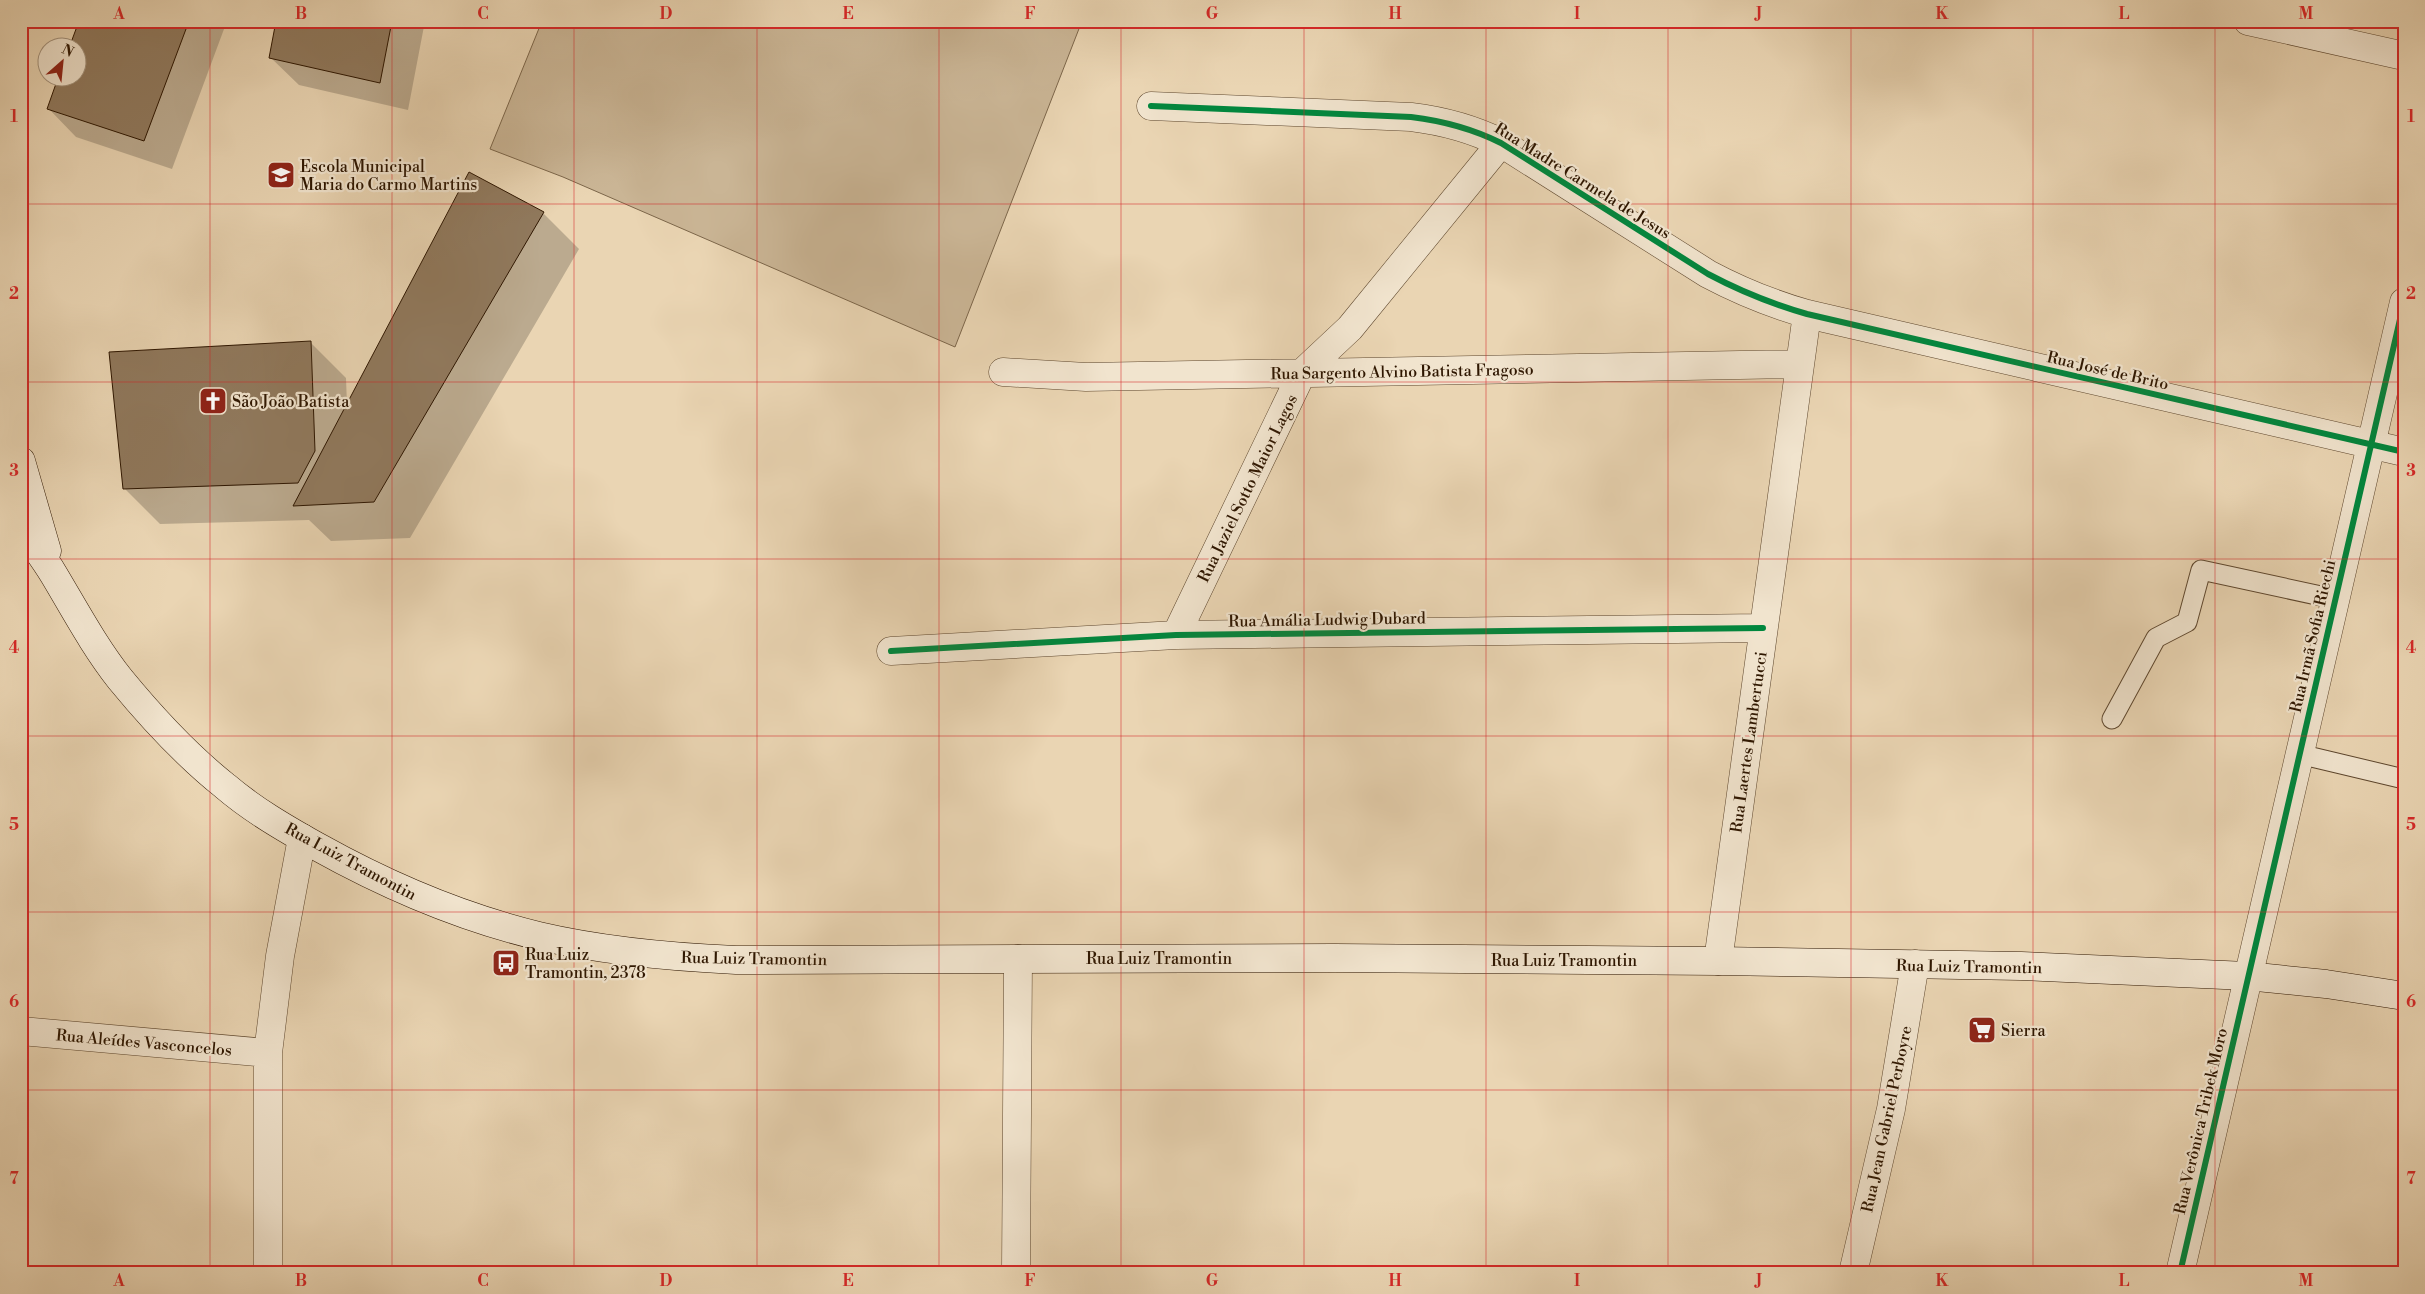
<svg xmlns="http://www.w3.org/2000/svg" width="2425" height="1294" font-family="'Libre Bodoni',serif">
<style>
.green{fill:#cab595;stroke:#7c664a}
.shadow{fill:#0003}
.building{fill:#90795d;stroke:#2e1600}
.lines{fill:none;stroke-linecap:round;stroke-linejoin:round}
.service-casing{stroke:#5d462d;stroke-width:21}
.minor-casing{stroke:#5d462d;stroke-width:29}
.secondary-casing{stroke:#2e1600;stroke-width:29}
.service{stroke:#f1e4ce;stroke-width:19}
.minor{stroke:#f1e4ce;stroke-width:28}
.secondary{stroke:#f1e4ce;stroke-width:28}
.cycleway-casing{stroke:#f1e4ce;stroke-width:9}
.cycleway{stroke:#00873e;stroke-width:6}
.grid{fill:none;stroke:#d62828;stroke-width:1;stroke-opacity:0.55}
.labels{text-anchor:middle;stroke-width:4.5;stroke-linejoin:round;paint-order:stroke}
.poi-label{font-size:16px;fill:#2e1600;stroke:#f1e4ce;text-anchor:start}
.street-label{font-size:16px;fill:#2e1600;stroke:#f1e4ce}
.neatline{fill:none;stroke:#d62828;stroke-width:2}
.grid-label{font-size:16px;text-anchor:middle;font-weight:bold;fill:#d62828}
</style>
<rect width="100%" height="100%" fill="#ead5b3"/>
<filter id="stains"><feTurbulence type="fractalNoise" baseFrequency=".004" numOctaves="4"/><feColorMatrix values="0 0 0 0 .2 0 0 0 0 .09 0 0 0 0 .02 0 0 0 .5 -.17"/></filter>
<radialGradient id="worn" r=".72"><stop offset=".6" stop-color="#630" stop-opacity="0"/><stop offset="1" stop-color="#630" stop-opacity=".3"/></radialGradient>
<path class="green" d="M542,21h540l-127,326 -392,-170 -73,-28z"/>
<path class="shadow" d="M80,21h147l-55,148 -96,-32 -28,-29 12,-30h18z
M278,21h147l-17,89 -109,-25 -29,-28z
M470,173l73,40 36,36 -169,289 -79,3 -22,-21 -149,4 -36,-36 186,-146 36,36 1,27z"/>
<path class="building" d="M79,21h110l-45,120 -97,-32 11,-31h20v-30h-9z
M276,21h116l-12,62 -111,-25z
M469,172l75,40 -170,290 -81,4z
M311,341l4,110 -17,32 -175,6 -14,-137z"/>
<g class="lines">
<defs>
<path id="service" d="M2112,719l44,-81 31,-16 14,-52 134,29
M2299,754l105,25"/>
<path id="minor" d="M2248,21l156,35
M1151,106l260,11c33,4 60,11 90,26l207,131c32,17 64,30 99,40l597,138
M1003,372l83,5 714,-13
M1176,635l126,-262 48,-45 151,-185
M891,651l285,-16 587,-7
M1718,961l89,-647
M21,1031l247,22
M268,1273v-220l12,-97 22,-118
M1016,1273l2,-314
M1853,1273l38,-164 24,-145
M2180,1273l224,-971"/>
<path id="secondary" d="M21,461l26,90
M21,527c11,16 23,31 33,48 21,35 40,71 66,104 32,39 66,76 105,107 28,24 61,43 93,61 70,39 142,70 221,89 64,15 131,21 197,24l599,-2 383,3 303,5 226,10 79,8 78,12"/>
</defs>
<use href="#service" class="service-casing"/>
<use href="#minor" class="minor-casing"/>
<use href="#secondary" class="secondary-casing"/>
<use href="#service" class="service"/>
<use href="#minor" class="minor"/>
<use href="#secondary" class="secondary"/>
<defs>
<path id="cycleway" d="M1151,106l260,11c33,4 60,11 90,26l207,131c32,17 64,30 99,40l597,138
M891,651l285,-16 587,-7
M2180,1273l224,-971"/>
</defs>
<use href="#cycleway" class="cycleway-casing"/>
<use href="#cycleway" class="cycleway"/>
</g>
<path class="grid" d="M210,21v1252M392,21v1252M574,21v1252M757,21v1252M939,21v1252M1121,21v1252M1304,21v1252M1486,21v1252M1668,21v1252M1851,21v1252M2033,21v1252M2215,21v1252M21,204h2383M21,382h2383M21,559h2383M21,736h2383M21,912h2383M21,1090h2383"/>
<defs>
<symbol id="school-square" viewBox="-11 -11 22 22"><rect x="-9" y="-9" width="18" height="18" rx="4" fill="#8f2418" stroke="#f1e4ce"/><path d="M0-5L7-2L0 1L-7-2ZM-4 1L0 2.5L4 1V4Q0 6-4 4Z" fill="#fff"/></symbol>
<symbol id="church-square" viewBox="-11 -11 22 22"><rect x="-9" y="-9" width="18" height="18" rx="4" fill="#8f2418" stroke="#f1e4ce"/><path d="M-1.2-6h2.4v3.5h3.3v2.4h-3.3V6h-2.4V-.1h-3.3v-2.4h3.3Z" fill="#fff"/></symbol>
<symbol id="bus-square" viewBox="-11 -11 22 22"><rect x="-9" y="-9" width="18" height="18" rx="4" fill="#8f2418" stroke="#f1e4ce"/><path d="M-5-6H5V4H4V6H2V4H-2V6H-4V4H-5ZM-3.5-4V0h7V-4ZM-3.5 1.2v1.5H-2V1.2ZM2 1.2v1.5H3.5V1.2Z" fill="#fff"/></symbol>
<symbol id="supermarket-square" viewBox="-11 -11 22 22"><rect x="-9" y="-9" width="18" height="18" rx="4" fill="#8f2418" stroke="#f1e4ce"/><path d="M-6-5.5h2.5l.6 2H6L4.5 2H-2.5L-4.4-4H-6ZM-1.5 3.2a1.3 1.3 0 1 0 .1 0ZM3 3.2a1.3 1.3 0 1 0 .1 0Z" fill="#fff"/></symbol>
</defs>
<g fill-rule="evenodd">
<use href="#school-square" x="265" y="159" width="32" height="32"/>
<use href="#church-square" x="197" y="385" width="32" height="32"/>
<use href="#bus-square" x="490" y="947" width="32" height="32"/>
<use href="#supermarket-square" x="1966" y="1014" width="32" height="32"/>
</g>
<g class="labels">
<g class="poi-label">
<text x="300" y="172">Escola Municipal<tspan x="300" dy="18">Maria do Carmo Martins</tspan></text>
<text x="232" y="407">São João Batista</text>
<text x="525" y="960">Rua Luiz<tspan x="525" dy="18">Tramontin, 2378</tspan></text>
<text x="2001" y="1036">Sierra</text>
</g>
<g class="street-label">
<text transform="translate(1583 180) rotate(32)" y="6">Rua Madre Carmela de Jesus</text>
<text transform="translate(2108 370) rotate(13)" y="6">Rua José de Brito</text>
<text transform="translate(1402 371) rotate(-1)" y="6">Rua Sargento Alvino Batista Fragoso</text>
<text transform="translate(1247 488) rotate(-64)" y="6">Rua Jaziel Sotto Maior Lagos</text>
<text transform="translate(1327 619) rotate(-1)" y="6">Rua Amália Ludwig Dubard</text>
<text transform="translate(2312 636) rotate(-77)" y="6">Rua Irmã Sofia Riechi</text>
<text transform="translate(1748 742) rotate(-82)" y="6">Rua Laertes Lambertucci</text>
<text transform="translate(351 861) rotate(28)" y="6">Rua Luiz Tramontin</text>
<text transform="translate(754 958) rotate(1)" y="6">Rua Luiz Tramontin</text>
<text x="1159" y="964">Rua Luiz Tramontin</text>
<text x="1564" y="966">Rua Luiz Tramontin</text>
<text transform="translate(1969 966) rotate(1)" y="6">Rua Luiz Tramontin</text>
<text transform="translate(144 1042) rotate(5)" y="6">Rua Aleídes Vasconcelos</text>
<text transform="translate(1886 1119) rotate(-78)" y="6">Rua Jean Gabriel Perboyre</text>
<text transform="translate(2200 1121) rotate(-77)" y="6">Rua Verônica Tribek Moro</text>
</g>
</g>
<rect width="2425" height="1294" fill="none" stroke="#ead5b3" stroke-width="55"/>
<g transform="translate(62 62) rotate(27)"><circle r="24" fill="#f1e4ce" stroke="#a3927c"/>
<path d="M0-4L9 19L0 12L-9 19Z" fill="#8f2418"/>
<text y="-8" font-size="14" font-weight="bold" text-anchor="middle" fill="#2e1600">N</text>
</g>
<rect x="28" y="28" width="2370" height="1238" class="neatline"/>
<g class="grid-label">
<text x="119" y="19">A</text>
<text x="301" y="19">B</text>
<text x="483" y="19">C</text>
<text x="666" y="19">D</text>
<text x="848" y="19">E</text>
<text x="1030" y="19">F</text>
<text x="1212" y="19">G</text>
<text x="1395" y="19">H</text>
<text x="1577" y="19">I</text>
<text x="1759" y="19">J</text>
<text x="1942" y="19">K</text>
<text x="2124" y="19">L</text>
<text x="2306" y="19">M</text>
<text x="14" y="122">1</text>
<text x="2411" y="122">1</text>
<text x="14" y="299">2</text>
<text x="2411" y="299">2</text>
<text x="14" y="476">3</text>
<text x="2411" y="476">3</text>
<text x="14" y="653">4</text>
<text x="2411" y="653">4</text>
<text x="14" y="830">5</text>
<text x="2411" y="830">5</text>
<text x="14" y="1007">6</text>
<text x="2411" y="1007">6</text>
<text x="14" y="1184">7</text>
<text x="2411" y="1184">7</text>
<text x="119" y="1286">A</text>
<text x="301" y="1286">B</text>
<text x="483" y="1286">C</text>
<text x="666" y="1286">D</text>
<text x="848" y="1286">E</text>
<text x="1030" y="1286">F</text>
<text x="1212" y="1286">G</text>
<text x="1395" y="1286">H</text>
<text x="1577" y="1286">I</text>
<text x="1759" y="1286">J</text>
<text x="1942" y="1286">K</text>
<text x="2124" y="1286">L</text>
<text x="2306" y="1286">M</text>
</g>
<rect width="100%" height="100%" filter="url(#stains)"/>
<rect width="100%" height="100%" fill="url(#worn)"/>
</svg>
